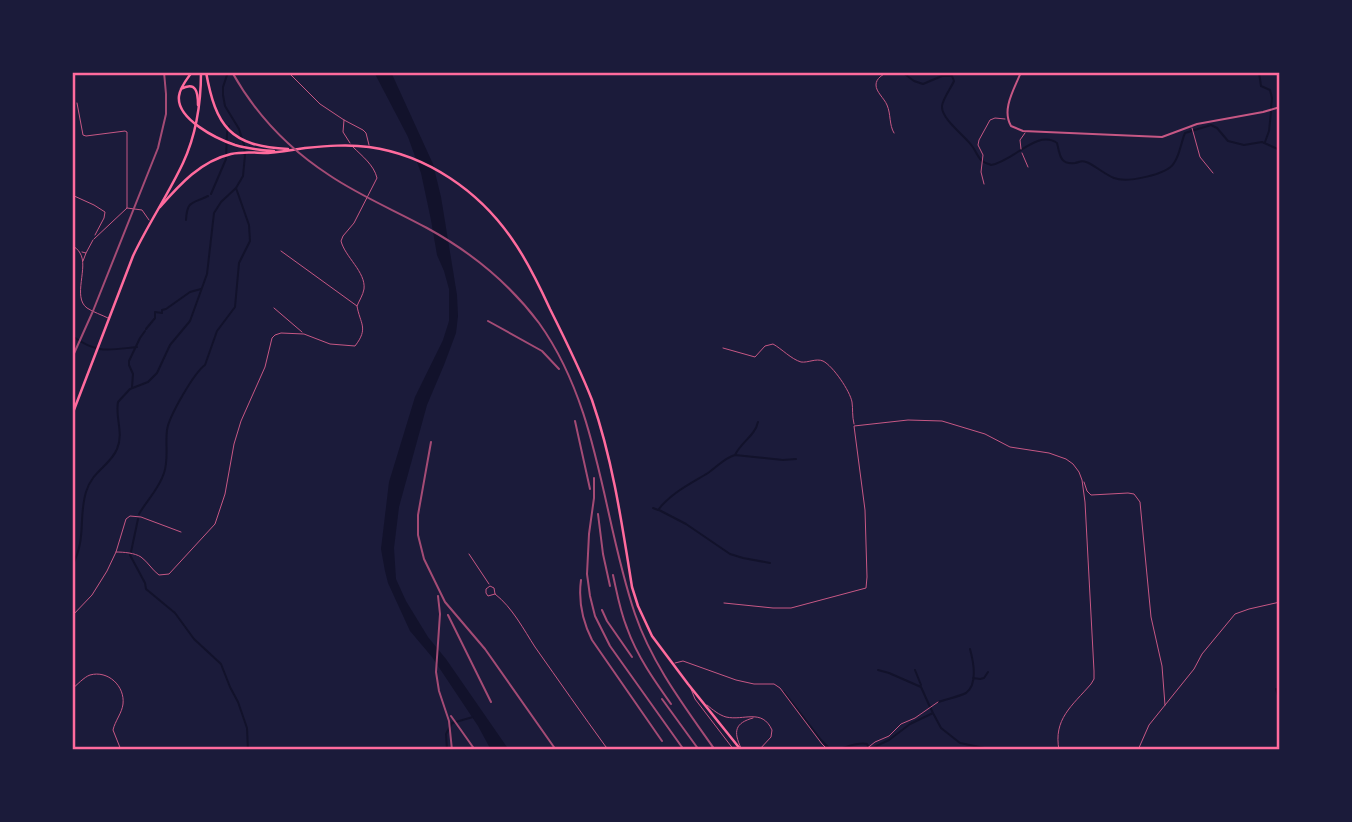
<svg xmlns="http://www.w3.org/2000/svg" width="1352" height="822" font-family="Literata,serif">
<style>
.water{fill:#12122b}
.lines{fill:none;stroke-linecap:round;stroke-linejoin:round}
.stream{stroke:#12122b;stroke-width:2}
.service{stroke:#c65784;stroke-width:1}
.minor{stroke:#c65784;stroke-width:1}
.tertiary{stroke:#c65784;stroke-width:2}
.secondary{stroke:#ff6b9d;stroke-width:2.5}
.primary{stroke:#ff6b9d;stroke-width:2.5}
.rail{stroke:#a44b75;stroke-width:2}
.neatline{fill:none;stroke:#ff6b9d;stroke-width:2.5}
</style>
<rect width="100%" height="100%" fill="#1b1b3a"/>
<path class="water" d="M374,72h17l42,92 8,33 16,98 1,21 -2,17 -12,32 -17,40 -28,102 -5,41 2,31 10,22 22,36 18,22 63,91h-18l-13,-24 -46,-69 -22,-26 -22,-48 -3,-12 -4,-22 8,-67 26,-85 28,-57 6,-19v-32l-5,-18 -7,-16 -6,-35 -10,-47 -13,-36z"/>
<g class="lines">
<path class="stream" d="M902,72l12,9 9,3 19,-8h10l2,5c-3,7 -11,17 -12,25 -1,13 23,30 30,40 4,5 5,10 9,14 5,4 5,3 10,5 23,-4 46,-36 66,-22 3,12 3,22 18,20 5,-1 6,-3 11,-1 7,2 18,12 28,16 12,5 53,-3 60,-15 6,-8 7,-21 11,-30l26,-8 6,3 11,13 16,4 18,-3 18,8
M1259,72l2,14 9,4 2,8 -1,10
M1265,142l4,-11 2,-19
M211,194l15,-35 1,-26 2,-7
M186,220c1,-20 6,-16 22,-24
M146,329l9,-11v-6l7,1v-3l4,-1 24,-17 11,-3
M72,336c26,18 35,14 65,11
M132,387l1,-13 -4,-9v-4l11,-23 5,-7
M735,455c6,-13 20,-19 23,-33
M653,508l5,2c13,-17 32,-26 50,-37 9,-6 16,-15 27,-18l48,5 13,-1
M659,510l27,14 44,30 13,4 27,5
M139,514c8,-14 20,-25 25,-41 5,-15 1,-28 3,-43 2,-14 27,-57 38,-65l12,-34 18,-24 4,-44 11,-22 -1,-16 -13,-37
M131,552l7,-33
M130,555l15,28 1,6 29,24 19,26 27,25 9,23 8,15 9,26 1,22
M72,566c15,-28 6,-47 14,-74 6,-21 24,-26 31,-43 7,-16 -2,-31 1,-47l12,-13 18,-7 9,-9 13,-28 20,-24 17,-47 7,-61 7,-11 15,-14 7,-12 2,-21 -1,-10 -5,-16 -14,-23 -2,-11v-8l5,-15
M878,670l11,3 32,14 9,20
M915,670l6,15
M973,678l7,1 4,-1 4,-6
M1276,689l4,13
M784,692l37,48 10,10c12,0 25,-9 36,-6l2,4h3l17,-8 21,-16 23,-11 -3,-6
M938,702c8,-3 20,-5 28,-9 12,-9 7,-33 4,-44
M933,713l8,15 19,15 34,7
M447,750l-1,-16 6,-11 21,-6"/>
<path class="service" d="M1021,149l-1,-9 5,-7
M1022,153l6,14"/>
<path class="minor" d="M288,72l32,32 24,16 19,10 3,3 3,12
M887,72c-4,3 -11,6 -11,13 0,7 8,13 11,20 4,9 2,20 7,28
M77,103l6,32 3,1 39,-5 2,1v76l-33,31
M1278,110l2,33 -2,9
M344,120l-1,12 7,11
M1192,128l8,29 13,16
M984,184l-3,-12 2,-17 -5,-10 1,-5 11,-20 5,-2 10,1
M72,195l22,10 11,7 -1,6 -9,17
M127,208l15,2 7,10
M72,245c2,2 7,5 8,8 9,14 -8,44 7,55 6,4 15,7 21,10
M281,251l76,55c2,-5 6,-11 7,-17 2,-17 -19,-32 -23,-48l2,-5 11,-13 23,-45c-3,-13 -15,-22 -24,-31
M82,252l4,1 -3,8
M86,253l7,-13
M274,308l28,24
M723,348l32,9 10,-11 8,-2c9,5 18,15 28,18 7,1 15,-4 22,-1 10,5 27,30 29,41 1,7 0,14 2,22
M1084,482l3,9 4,4 37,-2 6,1 6,8 11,115 11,49 3,39
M116,552c8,0 19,1 25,5 7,5 11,13 18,18l10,-1 46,-50 10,-30 9,-50 7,-23 24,-54 7,-29 3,-3 6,-2 23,1 26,10 25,2c14,-18 5,-22 2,-40
M469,554l20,30
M495,594l-7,2 -2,-3v-4l4,-3 4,2 1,6c17,13 29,36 40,53 24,34 47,67 71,100l4,3
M724,603l49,5h18l75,-20 1,-11 -2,-67 -11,-84 54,-6 34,1 43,13 25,13 39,6 17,6 7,5 6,8 3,8 3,22 9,169v8l-3,5c-19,22 -38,35 -32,66
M72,616l20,-21 15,-24 9,-19 10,-33 4,-3 11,1 40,15
M675,663l8,-2 53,19 18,4h20l6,4 42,56 6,6
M72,689c5,-4 12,-12 18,-14 18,-5 35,11 33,29 -1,9 -8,17 -10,26l8,20
M691,689l4,10 39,51
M707,705c6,5 12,10 19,12 18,4 36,-9 46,13l-1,7 -12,13
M741,748c-8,-17 -6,-25 12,-30
M865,750l10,-8 14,-6 12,-12 14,-6 23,-16
M1099,750l9,-2 6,2
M1138,750l11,-25 45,-56 8,-15 33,-40 14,-5 31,-7"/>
<path class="tertiary" d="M1021,72c-6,16 -20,37 -10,54l12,5 139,6 35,-13 66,-12 17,-5"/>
<path class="secondary" d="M192,72c-5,7 -12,15 -13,24 -3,23 38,43 56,49 13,4 26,5 39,6
M206,72c10,55 24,74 82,77
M181,89c15,-8 17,3 17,16
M160,207c20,-23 41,-46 71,-53 13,-3 25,-1 37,-1 13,-1 25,-3 37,-5 21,-2 43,-4 64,-1 58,8 110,44 143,92 15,21 27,46 38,70 15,30 30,60 42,91 21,61 30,124 40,187l6,19 14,30 36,48 53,66"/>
<path class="primary" d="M72,415l61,-159c15,-32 35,-61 50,-93 13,-28 18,-60 18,-91"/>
<path class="rail" d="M232,72c23,41 57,77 97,103 31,21 65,35 98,53 44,24 82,55 112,95 61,85 63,194 96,291 17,50 50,93 80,136
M488,321l54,30 17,18
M72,358l21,-47 65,-163 8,-34v-20l-2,-22
M575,421l15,68
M431,442l-13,73v20l6,24 21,43 40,47 71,101
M594,478v20l-5,36 -2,40 3,22 5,20 15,30 74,104
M598,514l5,40 7,32
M613,575c4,18 7,36 14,53 10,28 27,52 44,76
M581,580c-3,22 1,40 11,60l70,101
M438,596l2,18 -4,58 3,19 10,30 3,29
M602,610l5,11 25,36
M448,615l43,87
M662,699l37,51
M451,716l24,34"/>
</g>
<rect width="1352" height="822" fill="none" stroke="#1b1b3a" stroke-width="147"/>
<rect x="74" y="74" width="1204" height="674" class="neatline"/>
</svg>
